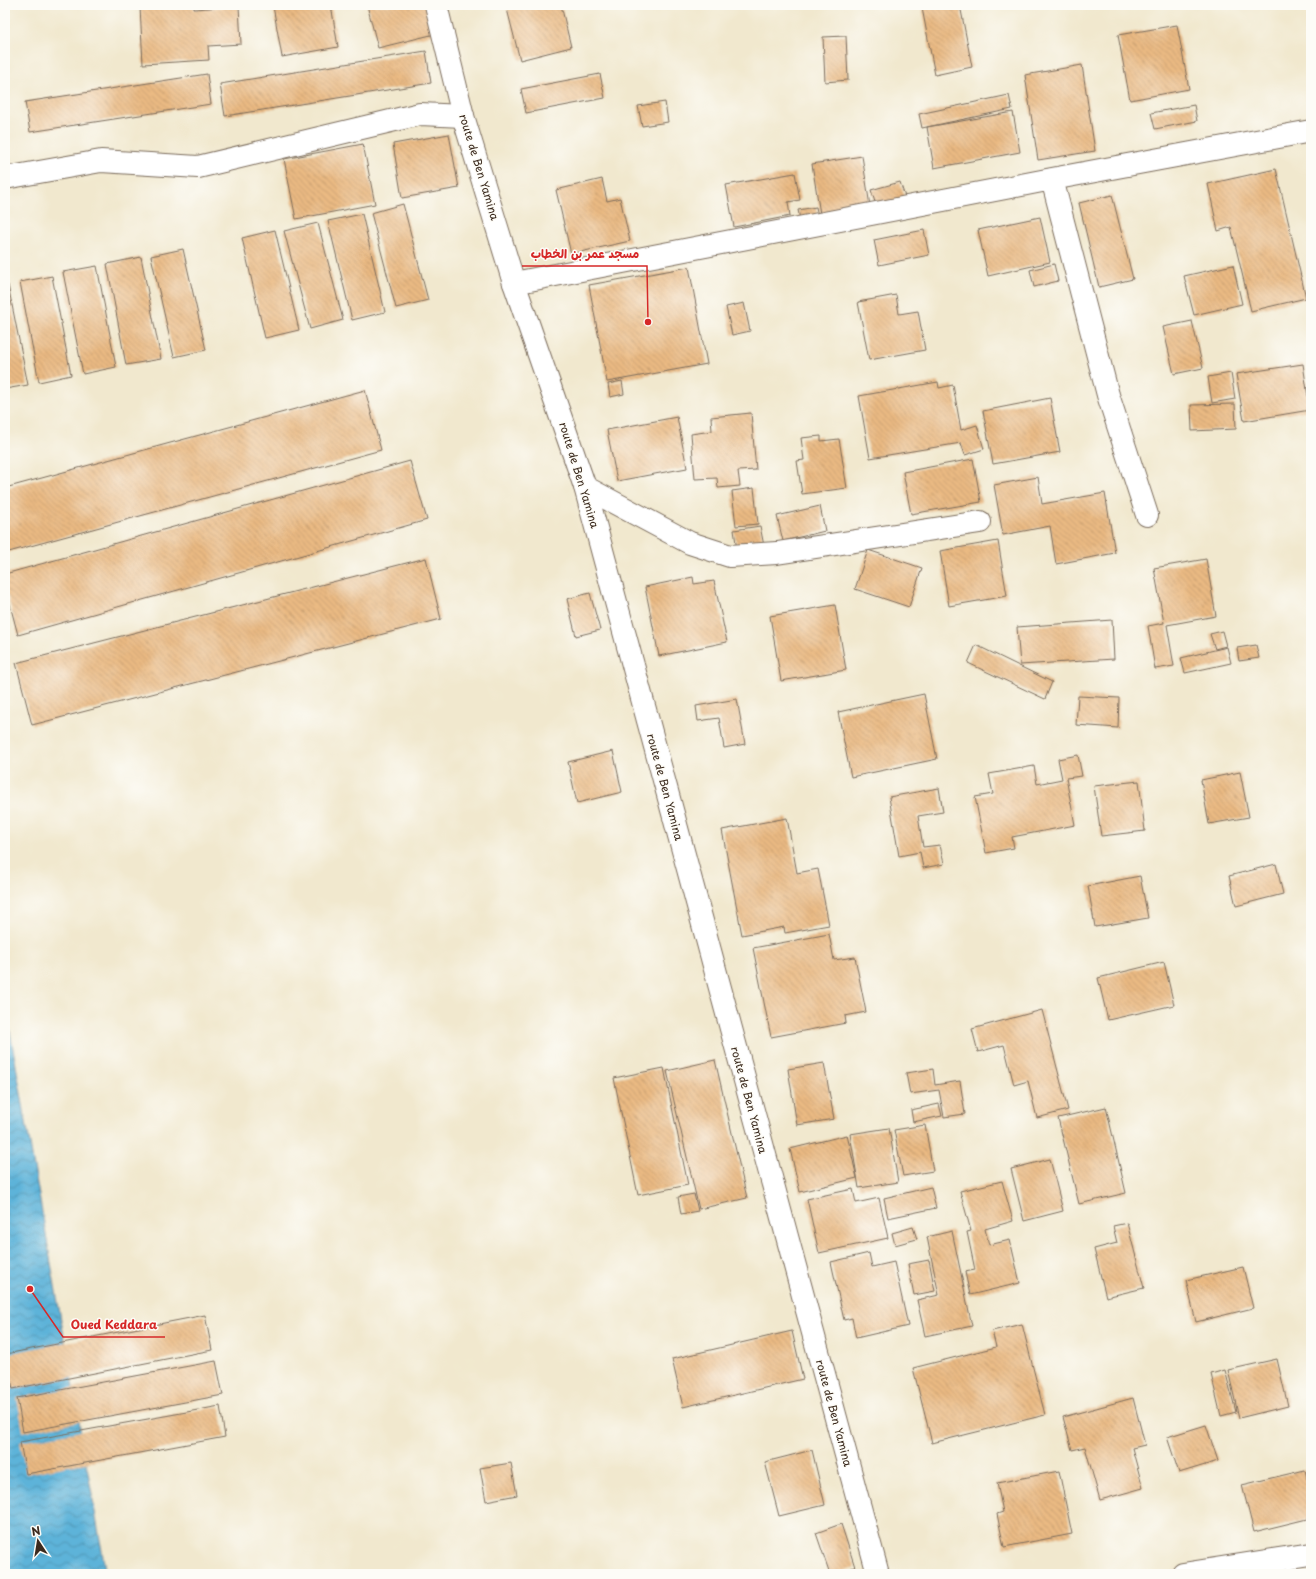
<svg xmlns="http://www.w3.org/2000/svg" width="1316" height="1579" font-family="'Playpen Sans','Playpen Sans Arabic',sans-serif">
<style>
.water{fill:url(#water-waves);stroke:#4c6e7c}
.building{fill:url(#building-back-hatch)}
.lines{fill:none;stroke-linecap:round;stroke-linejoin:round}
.minor-casing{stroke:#7b6c5c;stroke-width:24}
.tertiary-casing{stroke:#7b6c5c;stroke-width:24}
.minor{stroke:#fff;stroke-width:22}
.tertiary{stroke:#fff;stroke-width:22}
.labels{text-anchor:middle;stroke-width:3;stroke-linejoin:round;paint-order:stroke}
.street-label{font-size:11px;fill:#3b2a1e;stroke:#fdfcf7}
.leader{fill:none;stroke:#d62828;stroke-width:1.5}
.callout-dot{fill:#d62828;stroke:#fdfcf7;stroke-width:1.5}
.callout-label{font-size:12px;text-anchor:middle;font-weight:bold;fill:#d62828;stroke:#fdfcf7;stroke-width:3;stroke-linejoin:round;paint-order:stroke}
</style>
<defs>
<pattern id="water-waves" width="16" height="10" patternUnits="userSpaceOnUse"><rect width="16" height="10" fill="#5db3d9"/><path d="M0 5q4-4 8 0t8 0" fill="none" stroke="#4e92af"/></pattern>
<pattern id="building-back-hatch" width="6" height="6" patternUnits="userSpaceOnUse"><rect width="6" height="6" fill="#eaba83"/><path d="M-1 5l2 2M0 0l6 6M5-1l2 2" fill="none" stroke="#bf976b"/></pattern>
</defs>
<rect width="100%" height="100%" fill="#fdfcf7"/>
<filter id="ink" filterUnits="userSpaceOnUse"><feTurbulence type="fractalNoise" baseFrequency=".025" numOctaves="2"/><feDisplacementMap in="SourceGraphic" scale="8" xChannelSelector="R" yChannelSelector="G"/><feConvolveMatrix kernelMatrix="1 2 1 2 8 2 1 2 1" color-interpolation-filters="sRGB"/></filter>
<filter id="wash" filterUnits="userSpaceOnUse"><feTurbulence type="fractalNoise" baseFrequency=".012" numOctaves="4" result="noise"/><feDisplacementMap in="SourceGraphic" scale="16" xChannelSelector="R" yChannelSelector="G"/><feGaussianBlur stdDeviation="0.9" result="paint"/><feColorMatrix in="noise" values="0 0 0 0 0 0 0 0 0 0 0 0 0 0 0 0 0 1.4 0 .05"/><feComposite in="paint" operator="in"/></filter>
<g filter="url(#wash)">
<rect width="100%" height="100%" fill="#f1e8ce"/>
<path class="water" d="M5,1003l101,571h-101z"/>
<g id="blocks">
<path class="building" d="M194,5v4l45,-3 2,38 -33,2 1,14 -66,4 -3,-57z
M280,5h51l7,42 -56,10 -9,-51z
M367,5h60l8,29 -57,14z
M506,5h55l10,42 -51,13z
M936,5h24l12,62 -37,8 -13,-67z
M1177,25l12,64 -59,11 -12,-65z
M846,36l2,44 -23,2 -2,-45z
M426,51l5,32 -206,33 -5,-32z
M1082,65l13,86 -57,9 -13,-85z
M207,74l4,30 -181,28 -5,-30z
M600,74l5,24 -79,15 -5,-24z
M1009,95l3,14 -90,19 -3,-14z
M665,102l3,20 -26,4 -4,-20z
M1194,105l3,16 -42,8 -4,-16z
M1013,112l7,40 -86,16 -7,-41z
M449,134l10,54 -57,10 -9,-54z
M363,144l12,60 -79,15 -12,-60z
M862,156l8,50 -50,8 -8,-50z
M1276,169l30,129 -55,13 -20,-84 -13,4 -10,-47z
M795,173l5,27 -12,2 2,14 -56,11 -8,-42z
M602,179l5,22 13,-3 10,43 -59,13 -15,-64z
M900,182l6,18 -29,8 -6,-18z
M1112,195l21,84 -34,8 -20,-84z
M403,204l25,96 -32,8 -25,-95z
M816,207l2,9 -18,3 -2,-9z
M362,214l23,98 -33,8 -24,-99z
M1040,217l10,45 -62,14 -10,-46z
M318,223l25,97 -33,9 -26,-98z
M275,230l24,100 -34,8 -23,-100z
M924,230l5,25 -50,10 -5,-25z
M183,249l23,101 -32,7 -23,-101z
M141,257l20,102 -35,6 -19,-101z
M1054,264l4,17 -24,6 -4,-17z
M1233,265l9,39 -48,11 -10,-39z
M97,266l19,101 -33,7 -20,-102z
M689,267l18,97 -100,18 -18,-97z
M52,276l19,99 -32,7 -19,-100z
M5,285h3l20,100 -23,4z
M896,295l3,19 19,-3 7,39 -56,10 -11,-58z
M744,303l6,28 -18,4 -6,-28z
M1192,321l11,47 -29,6 -11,-47z
M1303,364l7,46 -66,11 -8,-47z
M1231,373l4,26 -23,4 -4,-26z
M622,381l2,13 -14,3 -2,-13z
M938,382l1,6 14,-3 8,45 16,-5 7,24 -19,6 -4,-12 -91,15 -11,-62z
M365,390l16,60 -376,103v-65z
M1050,398l10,54 -67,12 -10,-53z
M1235,404l1,25 -44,2 -1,-26z
M751,413l5,57 -18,1 2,15 -22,2 -1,-10 -22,1 -4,-45 21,-3 -1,-14z
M677,417l10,51 -70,13 -10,-51z
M821,436v5l18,-2 8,49 -45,6 -5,-33 7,-1 -3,-22z
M973,459l8,43 -70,12 -8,-42z
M410,461l17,59 -409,115 -13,-49v-12z
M1038,477l4,27 63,-11 10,60 -59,11 -6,-38 -47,9 -9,-50z
M754,488l4,36 -22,2 -4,-35z
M820,506l5,25 -42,10 -6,-25z
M760,526l4,20 -27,4 -3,-20z
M998,541l9,55 -58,10 -9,-55z
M868,550l54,18 -13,39 -54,-18z
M426,558l15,61 -409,106 -16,-62z
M1206,559l10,57 -49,9 7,41 -19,3 -7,-43 16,-3 -10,-55z
M693,577l1,7 20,-3 13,61 -68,14 -14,-69z
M590,593l10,37 -24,6 -9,-37z
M835,605l11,65 -65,11 -11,-65z
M1112,620l2,39 -94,6 -3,-38z
M1222,631l4,15 -11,3 -5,-15z
M976,645l76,37 -7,17 -77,-36z
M1256,645l3,13 -20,3 -2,-13z
M1227,647l4,16 -46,10 -4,-15z
M924,694l13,65 -86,18 -13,-65z
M1078,696l41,2 -1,30 -42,-3z
M737,699l8,45 -21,4 -5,-30 -21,3 -2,-15z
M613,751l9,41 -45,11 -9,-41z
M1078,755l4,21 -16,2 9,47 -63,12 2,11 -28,5 -11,-56 18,-3 -4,-20 45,-8 3,18 25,-5 -4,-20z
M1240,772l9,45 -40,7 -8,-44z
M1139,781l6,50 -44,5 -7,-50z
M939,788l4,24 -25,4 5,31 17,-2 4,19 -21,4 -3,-16 -21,4 -10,-59z
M787,818l10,55 21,-4 11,56 -44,8 -1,-6 -42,8 -20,-105z
M1276,864l7,30 -47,12 -7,-30z
M1140,876l8,42 -53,9 -7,-41z
M829,934l5,26 21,-3 11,55 -21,4 1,7 -75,14 -18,-89z
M1164,962l10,43 -66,15 -10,-42z
M1042,1010l26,100 -31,8 -9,-37 -14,4 -10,-40 -26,7 -6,-23z
M715,1060l32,138 -48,11 -32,-138z
M824,1063l10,56 -37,6 -9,-56z
M664,1068l24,117 -50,10 -24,-117z
M933,1069l2,16 25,-4 5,33 -21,3 -5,-27 -29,4 -4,-21z
M939,1104l3,12 -29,6 -2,-12z
M1106,1107l20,86 -47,11 -21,-86z
M925,1125l8,46 -30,5 -9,-46z
M889,1128l9,54 -39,6 -9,-54z
M847,1135l10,43 -57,14 -10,-43z
M1050,1159l13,52 -39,10 -13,-52z
M1002,1181l11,40 -28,8 4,16 21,-5 10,43 -50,12 -5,-23 10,-2 -8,-38 4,-1 -11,-40z
M931,1187l5,21 -48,10 -4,-20z
M853,1189l3,14 23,-5 9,40 -69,15 -12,-54z
M694,1194l4,17 -17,3 -3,-17z
M1127,1223l17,65 -38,9 -12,-48 23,-6 -4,-17z
M913,1227l4,12 -22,6 -3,-12z
M952,1231l20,95 -47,10 -8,-36 22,-5 -12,-58z
M869,1253l3,14 22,-5 14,64 -52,12 -4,-20 -8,2 -13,-58z
M929,1260l6,31 -21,4 -6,-31z
M1243,1267l10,41 -57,14 -10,-42z
M205,1315l7,35 -199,39 -7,-35z
M1022,1324l23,91 -113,28 -19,-75 83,-21 -4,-16z
M792,1331l11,48 -120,28 -11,-48z
M1277,1359l11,47 -49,12 -11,-48z
M216,1361l7,34 -200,37 -6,-34z
M1225,1370l11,42 -15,4 -10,-42z
M1133,1398l12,47 -13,3 11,40 -43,12 -15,-53 -13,3 -9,-33z
M220,1406l5,31 -199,37 -6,-32z
M1206,1425l12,36 -39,12 -12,-36z
M812,1450l13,55 -46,11 -14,-54z
M511,1463l6,32 -31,6 -6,-33z
M1305,1470l6,25v23l-57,14 -12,-47z
M1059,1471l13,63 -68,13 -7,-33 6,-2 -6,-29z
M841,1524l14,43 -21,7h-4l-14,-41z"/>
</g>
</g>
<g filter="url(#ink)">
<use href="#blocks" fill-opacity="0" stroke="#7b6c5c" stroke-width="1"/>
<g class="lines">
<defs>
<path id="minor" d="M5,178l96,-17 97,6 222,-53 43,2
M1052,179l56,216 39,120
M514,283l538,-104 259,-48
M585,487l105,56 40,13 47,-3 203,-31
M1183,1574l128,-20"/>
<path id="tertiary" d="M436,5l27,111 51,167 71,204 293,1087"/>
</defs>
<use href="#minor" class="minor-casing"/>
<use href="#tertiary" class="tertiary-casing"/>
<use href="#minor" class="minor"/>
<use href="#tertiary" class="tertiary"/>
</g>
</g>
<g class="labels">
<g class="street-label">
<text transform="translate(479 167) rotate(73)" y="4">route de Ben Yamina</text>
<text transform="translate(579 475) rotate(73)" y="4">route de Ben Yamina</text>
<text transform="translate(665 787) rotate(75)" y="4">route de Ben Yamina</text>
<text transform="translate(749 1100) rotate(75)" y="4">route de Ben Yamina</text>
<text transform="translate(834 1413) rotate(75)" y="4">route de Ben Yamina</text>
</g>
</g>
<path class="leader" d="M648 322L647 266H522M30 1289L63 1337H165"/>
<g class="callout-dot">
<circle cx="648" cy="322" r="4"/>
<circle cx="30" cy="1289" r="4"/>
</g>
<g class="callout-label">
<text x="585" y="258">مسجد عمر بن الخطاب</text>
<text x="114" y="1329">Oued Keddara</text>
</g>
<rect width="1316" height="1579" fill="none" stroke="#fdfcf7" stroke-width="20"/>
<g transform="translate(38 1541) rotate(348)" stroke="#fdfcf7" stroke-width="3" paint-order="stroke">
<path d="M0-3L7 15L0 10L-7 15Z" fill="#3b2a1e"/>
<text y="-6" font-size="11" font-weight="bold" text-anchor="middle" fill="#3b2a1e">N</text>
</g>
</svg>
